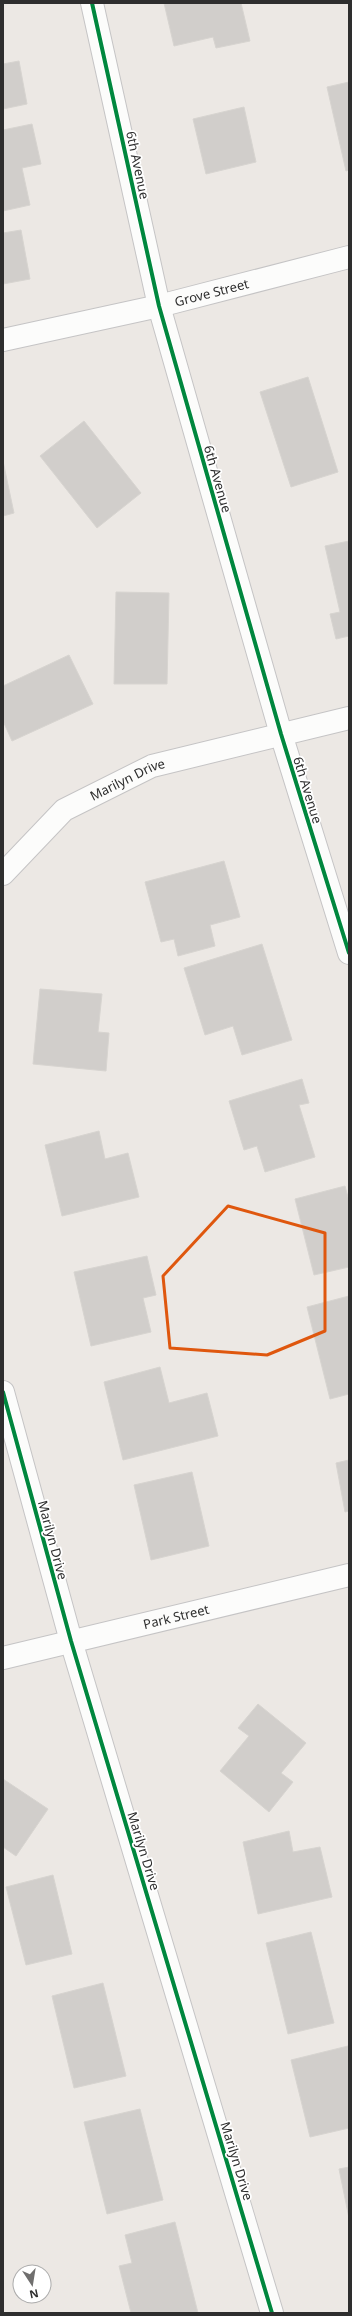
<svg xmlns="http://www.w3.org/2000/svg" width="352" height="2316" font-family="'Noto Sans',sans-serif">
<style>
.building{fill:#d1cecb;stroke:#d7d4d0}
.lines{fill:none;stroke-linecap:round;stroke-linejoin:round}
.minor-casing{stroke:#c5c4c5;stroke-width:24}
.minor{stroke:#fcfcfb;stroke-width:22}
.cycleway-casing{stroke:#fff;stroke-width:6}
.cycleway{stroke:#00873e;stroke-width:4}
.marked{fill:none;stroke:#df570e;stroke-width:3;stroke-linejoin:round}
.labels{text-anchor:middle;stroke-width:3.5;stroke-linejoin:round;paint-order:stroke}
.street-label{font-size:13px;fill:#2e2e2e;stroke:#fff}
</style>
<rect width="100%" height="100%" fill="#ece8e4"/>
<path class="building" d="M164,3h77l9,38 -34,7 -3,-11 -39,9z
M19,61l8,43 -24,5v-45z
M349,82v88l-3,1 -19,-84z
M244,107l12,55 -50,12 -13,-55z
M32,124l9,40 -19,4 8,37 -27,6v-81z
M21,230l9,49 -27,5v-51z
M308,377l30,95 -47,15 -31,-95z
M84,421l57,72 -44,35 -57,-72z
M3,461l11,52 -11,3z
M349,541v95l-13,3 -6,-25 10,-2 -15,-66z
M116,592l53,1 -2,91h-53z
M69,655l24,49 -81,37 -9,-20v-35z
M224,861l16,56 -30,8 5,21 -37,10 -4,-17 -13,3 -16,-60z
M262,944l30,96 -50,15 -9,-29 -28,9 -21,-67z
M40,989l62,5 -4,38 11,1 -3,38 -73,-7z
M302,1079l7,24 -10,2 16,52 -50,15 -8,-26 -13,4 -15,-49z
M99,1131l6,28 23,-6 11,44 -77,19 -17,-71z
M345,1186l4,15v66l-35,8 -19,-76z
M147,1256l9,39 -13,3 8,34 -60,14 -17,-74z
M349,1296v98l-19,5 -23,-92z
M160,1367l9,36 38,-10 11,43 -95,24 -19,-78z
M349,1460v51l-4,1 -9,-49z
M192,1472l17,74 -58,14 -17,-75z
M258,1704l48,39 -25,30 12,9 -24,30 -49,-41 29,-35 -11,-8z
M3,1779l45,30 -32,47 -13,-9z
M289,1831l4,21 27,-5 12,50 -74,17 -15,-72z
M53,1875l19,79 -46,11 -20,-78z
M311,1932l23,91 -46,11 -22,-91z
M103,1983l23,93 -52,12 -22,-92z
M348,2046l1,82 -39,9 -19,-77z
M140,2109l23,91 -56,14 -23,-92z
M349,2167v51l-10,-49z
M175,2222l23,91h-67l-12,-47 13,-3 -7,-28z"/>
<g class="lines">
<defs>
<g id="minor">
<path d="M92,3l67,303 122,428 68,219"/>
<path id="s1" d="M3,340l156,-34 190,-49"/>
<path id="s2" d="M3,874l61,-64 88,-44 197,-48"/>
<path d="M3,1392l68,249 201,672"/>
<path id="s3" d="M3,1658l346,-83"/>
</g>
</defs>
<use href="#minor" class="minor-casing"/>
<use href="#minor" class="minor"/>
<defs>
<path id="cycleway" d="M92,3l67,303 122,428 68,219
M3,1392l68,249 201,672"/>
</defs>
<use href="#cycleway" class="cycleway-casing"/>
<use href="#cycleway" class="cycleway"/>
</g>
<path class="marked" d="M228,1206l97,27v98l-58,24 -97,-7 -7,-72z"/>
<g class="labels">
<g class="street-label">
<text transform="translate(138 165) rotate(78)" y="5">6th Avenue</text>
<text dy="5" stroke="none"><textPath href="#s1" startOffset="214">Grove Street</textPath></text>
<text transform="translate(218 479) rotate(74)" y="5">6th Avenue</text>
<text dy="5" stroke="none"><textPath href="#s2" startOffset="159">Marilyn Drive</textPath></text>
<text transform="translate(308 790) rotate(73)" y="5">6th Avenue</text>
<text transform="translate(53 1540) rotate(75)" y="5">Marilyn Drive</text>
<text dy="5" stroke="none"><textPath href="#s3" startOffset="178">Park Street</textPath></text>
<text transform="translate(144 1851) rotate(73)" y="5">Marilyn Drive</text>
<text transform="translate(237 2161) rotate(73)" y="5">Marilyn Drive</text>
</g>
</g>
<rect width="352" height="2316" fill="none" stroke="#2e2e2e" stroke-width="8"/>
<g transform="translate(32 2284) rotate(168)"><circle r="19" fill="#ffffff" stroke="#ababab"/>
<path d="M0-3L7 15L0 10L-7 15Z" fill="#706f6e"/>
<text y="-6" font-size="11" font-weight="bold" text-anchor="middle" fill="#2e2e2e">N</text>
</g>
</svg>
